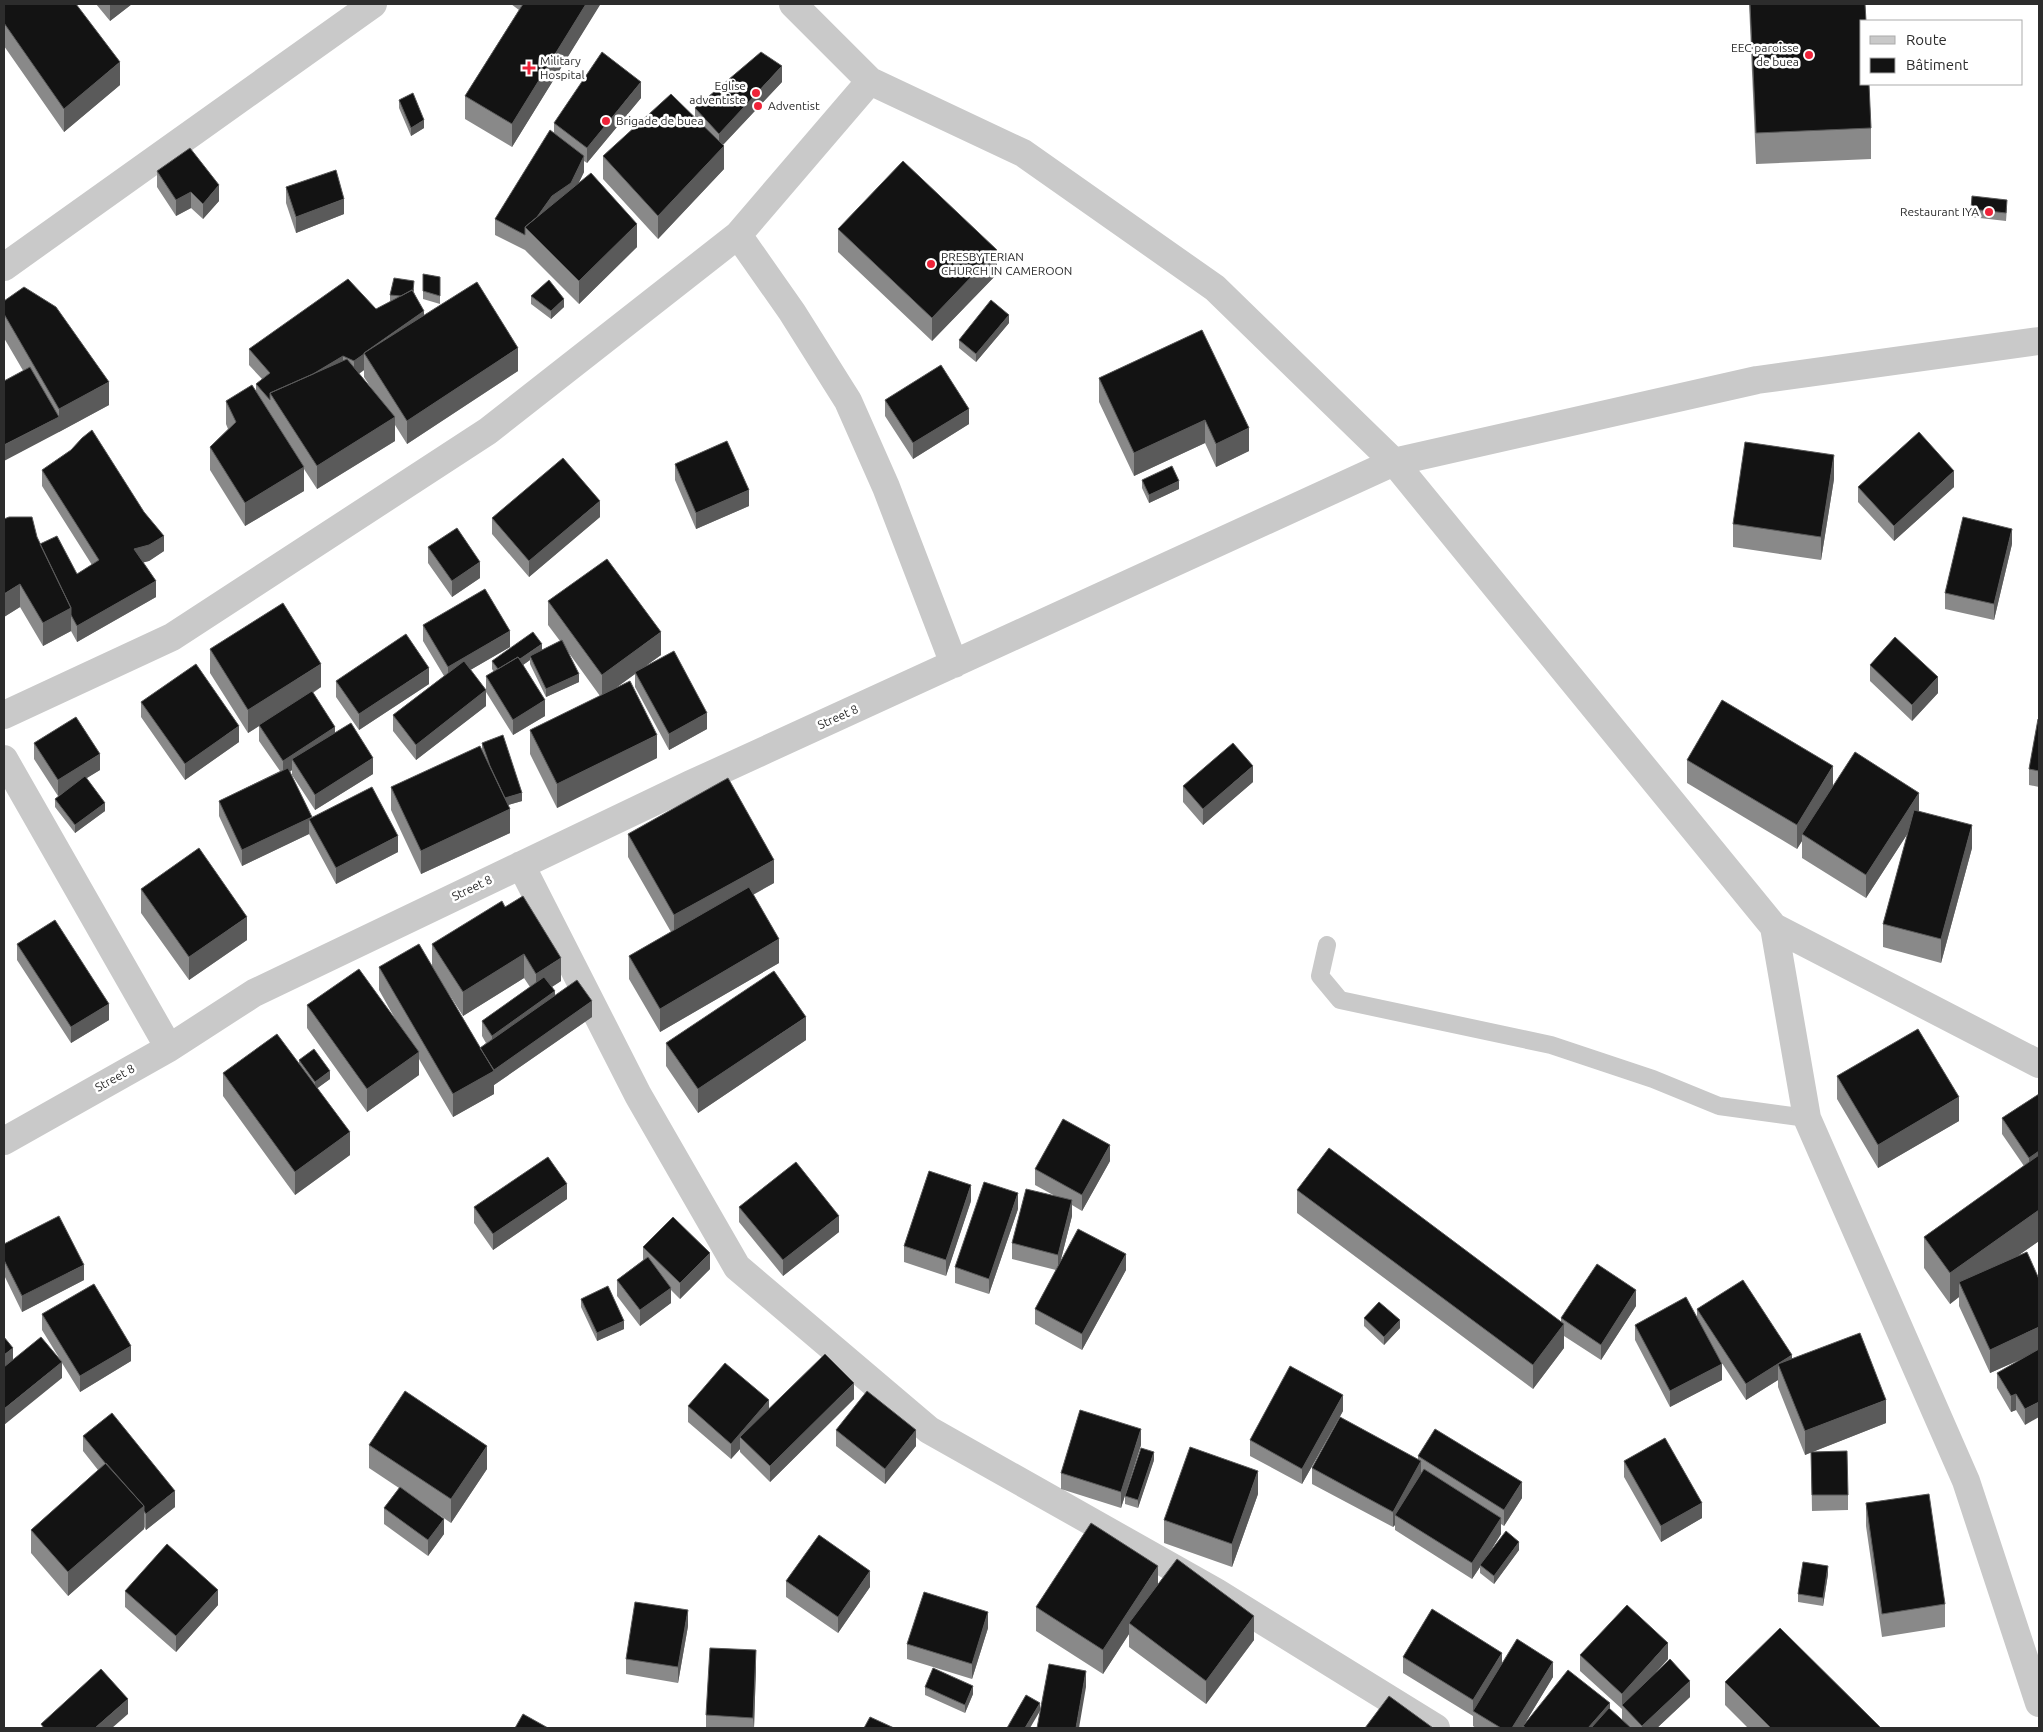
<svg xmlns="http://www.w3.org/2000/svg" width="2043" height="1732" font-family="Ubuntu,sans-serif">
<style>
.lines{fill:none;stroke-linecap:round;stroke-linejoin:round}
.lane{stroke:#c9c9c9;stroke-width:18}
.street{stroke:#c9c9c9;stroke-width:28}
.wall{fill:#898989;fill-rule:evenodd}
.shaded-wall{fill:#5a5a5a}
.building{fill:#131313;stroke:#5a5a5a}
.poi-dot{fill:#ef2339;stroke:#fff;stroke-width:2}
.labels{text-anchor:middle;stroke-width:5;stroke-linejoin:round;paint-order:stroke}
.poi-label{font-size:12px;fill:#2c2c2c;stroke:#fff;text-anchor:start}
.street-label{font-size:12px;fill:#2c2c2c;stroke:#fff}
</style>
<rect width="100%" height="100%" fill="#fff"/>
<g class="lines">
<path class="lane" d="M1327,945l-7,31 20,24 211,45 102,34 66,27 88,12"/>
<path class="street" d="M793,4l77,77 153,72 192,135 179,174 380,465 33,191 159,363 73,222
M738,235l54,77 56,89 38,86 68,177
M4,267l369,-263
M4,715l168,-78 316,-206 250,-196 132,-154
M4,759l165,289
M521,865l117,230 99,172 192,163 287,162 220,136
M1774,927l265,137
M4,1141l165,-93 85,-55 437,-209 703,-322 363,-82 282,-39"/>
</g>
<path class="wall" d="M4,4l116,81 -56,47 -60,-86z
M96,4h36l-22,17z
M511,4h89l-88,143 -47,-28v-23l54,-86z
M1749,4h116l6,124v31l-115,5z
M782,82l-59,63 1,24 -66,70 -55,-60v-23l92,-38v-10z
M641,98l-54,65 -3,-2v11l-6,12 59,63 -58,57 -54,-54 -30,-15v-16l59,-86v-10z
M399,100l25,28 -13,8 -12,-28z
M157,171l62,30 -16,18 -12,-11 -15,8 -19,-29z
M286,187l58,27 -48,19 -10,-30z
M2007,208l-1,13 -35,-4v-8z
M838,229l159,45 -65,67 -94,-89z
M423,274l17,3v27l-17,-5z
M414,289v3l10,24 94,55 -111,73 -12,-19v16l-78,48 -13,-20v22l-59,35 -35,-56v-23l18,-18 -2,-5v-23l30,-9v-8l6,-5 -13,-14v-16l127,-40 14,-7v-7zM364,370v7l9,14 -14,-17z
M531,296l33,11 -13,12 -20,-15z
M4,301l105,104 -50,27 -55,-94z
M1009,323l-33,39 -17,-14v-8z
M1202,330l47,121 -33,16 -11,-24 -71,33 -35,-74v-24z
M885,400l84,24 -56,35 -28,-43z
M675,464l74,42 -53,23 -21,-49z
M42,470l122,81 -15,10 -6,1 13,35 -79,45 -6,-11 -28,15 -23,-39 -16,10 33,-80 3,7 37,30 15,-9 -50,-79z
M1834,479l-13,81 -88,-13v-23z
M1142,480l37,9 -30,14 -7,-15z
M1858,487h96l-60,54 -36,-39z
M600,517l-71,60 -37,-43v-16z
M2012,544l-18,76 -49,-11v-16z
M428,547l52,31 -28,19 -24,-34z
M548,601l113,54 -14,10 60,64 -38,21 -34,-63v-13l-18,13 40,71 -100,50 -27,-54v-24l70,-34 -34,-47 13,33 -33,15 -16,-33v-4l-7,5 22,51 -32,19 -27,-43v14l-70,54 -23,-29v-16l51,-39 -21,-35v-16l87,22 -40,23 16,20v-14l8,-4 -2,-3v-8l50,-11 18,-9 -12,-16z
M210,649l111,38 -8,6 22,39 38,42 -58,36 -23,-35v-5l-2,2 22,46 86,34 -62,32 -27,-50 -67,32 -23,-50v-15l61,-30 -21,-30v-15l-11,7 -38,-60z
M1870,665l68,28 -26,28 -42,-40z
M336,681l93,3 -70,46 -23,-33z
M141,702l98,40 -54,38 -44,-63z
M2039,719v68l-10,-2v-16z
M34,743l66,27 -14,8 19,33 -30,22 -20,-26v-8l10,-8 -7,5 -24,-37z
M482,743l40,58 -14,4 2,28 -89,41 -30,-64v-23l91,-38z
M1687,760l146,26 86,25 53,37 -31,115 -58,-16v-23l25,-91 -42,65 -64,-40v-17l-5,8 -110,-66z
M1253,782l-50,43 -20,-23v-16z
M628,834l146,49 -21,12 26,68 -119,69 -31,-53v-23l42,-24 -43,-75z
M141,889l106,51 -58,40 -48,-67z
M505,907l56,74 -9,6 3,8 37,22 -98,68v9l-41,23 -34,-58v16l-52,37 -60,-84v-23l91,19 -19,-34v-23l53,-2v-21zM524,978l6,9 -48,34v15l4,7 -6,5 -33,-57 16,25z
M17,944l92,76 -38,23 -54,-83z
M806,1040l-108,73 -32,-47v-23z
M299,1060l31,19 -13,9 33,67 -55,40 -72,-99v-23l76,-10z
M1837,1076l122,45 -81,47 -41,-69z
M2039,1094v147l-22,15 10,-4 -2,173 -9,-15 -5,2 -14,-24v-15l27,-15 -34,15 -31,-67v-9l-9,7 -26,-36v-31l100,-71 -22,-32v-16z
M1110,1161l-28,50 -10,-6v11l-12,47 66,7 -44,80 -47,-26v-15l21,-39 -44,-11v-16l43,-47 -20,-11v-16z
M1297,1190l264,132v-4l75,-12 -35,54 -37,-24v12l-31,41 -236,-176z
M567,1199l-74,51 -19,-27v-16z
M971,1201l-25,75 -42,-14v-16z
M739,1207l100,25 -56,44 -44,-54z
M1018,1209l-29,85 -34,-11v-16z
M4,1244l80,36 -62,32 -18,-37z
M643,1247l67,22 -30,30 -9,-9v13l-31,23 -23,-30v-16l26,-20z
M581,1299l43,30 -27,12 -16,-34z
M1697,1309l95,49 94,65 -74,29 36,43v15l-36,1 -1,-59 -6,3 -27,-68v-7l-32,20 -28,-43 4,23 -52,27 -35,-67v-15l62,-7z
M42,1314l89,47 -51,31 -18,-29v15l-49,-18 48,1 -19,-31z
M1364,1318l36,10 -16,17 -20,-19z
M854,1399l-84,83 -30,-30v-3l-9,10 -43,-37v-16l81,2z
M1343,1411l-41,73 -52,-28v-16z
M836,1430l80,16 -31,38 -49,-38z
M83,1436l92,71 -29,23 -2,-3v2l-76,67 -37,-43v-23l67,-60 -15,-19z
M369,1445l118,24 -36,54 -22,-15 15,26 -16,22 -44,-32v-16l15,-20 -30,-20z
M1141,1445l-20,63 -60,-19v-16z
M1418,1456l104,42 -18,28 -3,-2v10l-13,21 31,-5 -25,34 -14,-11v-6l-8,12 -77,-49v-5l-2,2 -81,-43v-16l106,-9z
M1154,1460l-16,48 -13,-4v-8z
M1624,1461l78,57 -41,24 -37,-65z
M1258,1494l-26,73 -68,-24v-23z
M1866,1503l79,101v23l-63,10 -16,-111z
M1828,1574l-5,32 -25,-4v-8z
M786,1581l84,6 -32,46 -52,-36z
M1158,1585l96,55 -48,64 -77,-57v-13l-26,40 -67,-43v-24z
M125,1591l93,14 -42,47 -51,-45z
M688,1626l-10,57 -52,-9v-15z
M988,1628l-16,51 -65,-20v-15z
M1580,1655l88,4 -12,13 34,25 -33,31h-134v-2l87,-16 12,10v-11l-42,-38z
M1403,1657l99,6 51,14 -31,51h-46l-3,-2v-10l-70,-43z
M756,1666l-2,62h-48v-13z
M1725,1682l156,46h-133l-23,-23z
M925,1687l48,7 -8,19 -40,-18z"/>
<path class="shaded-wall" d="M110,4h22l-22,17z
M586,4h14v1l-88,142v-23z
M120,62v23l-56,47v-23z
M782,66v16l-63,67v-15z
M641,82v16l-54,65v-15z
M424,120v8l-13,8v-8z
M724,146v23l-66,70v-23z
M584,156v16l-13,27 -43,31 24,-34z
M219,185v16l-16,18v-15z
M191,192v16l-15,8v-16z
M344,199v15l-48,19v-16z
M637,224v23l-58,57v-23z
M997,250v24l-65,67v-23z
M564,299v8l-13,12v-8z
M424,311v15l-60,28z
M1009,315v8l-33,39v-8z
M518,348v23l-111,73v-23z
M364,354v16l-10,7v-16z
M343,356v15l-69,27z
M109,382v23l-50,27 -55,29v-16l55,-28v-8z
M969,409v15l-56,35v-16z
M395,417v24l-78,48v-23z
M1205,420v23l-71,33v-23z
M1249,428v23l-33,16v-23z
M1834,455v24l-13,81v-23z
M304,467v24l-59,35v-23z
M1954,471v16l-60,54v-15z
M1179,481v8l-30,14v-8z
M749,490v16l-53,23v-16z
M600,501v16l-71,60v-16z
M2012,529v15l-18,76v-16z
M164,536v15l-15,10 -15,4v-16z
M480,562v16l-28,19v-16z
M156,581v16l-79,45v-16z
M20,584v23l-16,10v-23z
M71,608v23l-28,15v-23z
M510,631v16l-62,36v-16z
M661,632v23l-25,18 -1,-1v2l-33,24v-23z
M542,644v8l-12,4v4l-30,21v-8z
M321,664v23l-61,39 -1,-1v1l-11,7v-23z
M429,668v16l-70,46v-16z
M579,674v8l-33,15v-8z
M1938,677v16l-26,28v-16z
M486,690v16l-70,54v-15z
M545,700v16l-32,19v-15z
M707,713v16l-38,21v-16z
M239,726v16l-54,38v-16z
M335,727v15l-43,17v11l-9,6v-15z
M657,735v23l-100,50v-24z
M100,754v16l-42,26v-16z
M373,758v16l-58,36v-15z
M1253,766v16l-50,43v-16z
M1833,766v23l-31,45v7l-5,8v-24z
M522,793v8l-21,6v-8z
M1919,793v23l-53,82v-23z
M105,803v8l-30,22v-8z
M510,809v24l-89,41v-23z
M312,817v7l-3,-5v15l-67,32v-16z
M1972,825v23l-31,115v-24z
M398,836v16l-62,32v-16z
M774,860v23l-100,55v-23z
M247,917v23l-58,40v-23z
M779,939v24l-119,69v-23z
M524,954v24l-61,38v-24z
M561,958v23l-25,16v-23z
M555,991v16l-63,45v-16z
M592,1001v16l-98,68v-15z
M109,1004v16l-38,23v-16z
M806,1017v23l-108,73v-24z
M419,1052v23l-52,37v-23z
M330,1071v8l-15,11v-8z
M494,1071v23l-41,23v-23z
M1959,1097v24l-81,47v-23z
M350,1132v23l-55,40v-23z
M1110,1145v16l-28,50v-16z
M2039,1151v16l-10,7v-16z
M567,1184v15l-74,51v-16z
M971,1185v16l-25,75v-16z
M1018,1193v16l-29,85v-15z
M1072,1200v16l-14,55v-16z
M2039,1210v31l-75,53 -5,-12v15l-9,7v-31z
M839,1216v16l-56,44v-16z
M710,1253v16l-30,30v-16z
M1126,1254v16l-44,80v-16z
M84,1265v15l-62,32v-16z
M671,1288v15l-31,23v-16z
M1636,1290v16l-35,54v-15z
M1400,1320v8l-16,17v-8z
M624,1321v8l-27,12v-8z
M1564,1324v24l-31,41v-24z
M2039,1327v24l-49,22v-23z
M131,1346v15l-51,31v-16z
M13,1348v16l-9,7v-16z
M1792,1355v16l-14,-7z
M62,1362v16l-58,47v-16z
M1722,1364v16l-52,27v-16z
M1778,1364v16l-32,20v-16z
M854,1383v16l-84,83v-16z
M2016,1394v16l-5,2v-16z
M1343,1395v16l-41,73v-15z
M769,1400v16l-29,21v12l-9,10v-15z
M1886,1400v23l-81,32v-24z
M2039,1402v15l-14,8v-16z
M1141,1429v16l-20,63v-16z
M916,1430v16l-31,38v-15z
M487,1446v23l-36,54v-24z
M1154,1452v8l-16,48v-8z
M1421,1461v15l-26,39v10l-2,2v-15z
M1258,1471v23l-26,73v-23z
M1522,1482v16l-18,28v-16z
M175,1491v16l-29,23v-16z
M1702,1503v15l-41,24v-16z
M144,1506v23l-76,67v-24z
M1501,1518v16l-20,32 -1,-1v2l-8,12v-16z
M444,1519v15l-16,22v-16z
M1519,1542v8l-25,34v-8z
M1158,1566v24l-29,33v11l-26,40v-24z
M1828,1566v8l-5,32v-8z
M870,1571v16l-32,46v-16z
M218,1590v15l-42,47v-16z
M688,1610v16l-10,57v-16z
M988,1612v16l-16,51v-15z
M1254,1616v24l-48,64v-23z
M1668,1643v16l-44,48 -2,-2v5v-16z
M756,1650v16l-2,62 -1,-10z
M1502,1653v15l-29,43v-11z
M1553,1662v15l-31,51h-10z
M1086,1671v16l-7,41h-3z
M1690,1681v16l-33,31h-15v-2z
M973,1686v8l-8,19v-8z
M128,1699v15l-16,14h-17z
M1040,1703v8l-10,17h-5z
M1610,1703v16l-8,9h-14z"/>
<path class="building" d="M4,4h72l44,58 -56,47 -60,-86z
M523,4h63l-74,120 -47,-28z
M1750,4h115l1,17h-4v63h7l2,44 -115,5z
M602,52l39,30 -54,66 -33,-25z
M761,52l21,14 -63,68 -24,-26z
M413,93l11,27 -13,8 -12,-28z
M671,94l53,52 -66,70 -55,-60z
M550,130l34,26 -13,27 -19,13 -15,21 -12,10v8l-30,-16z
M190,148l29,37 -16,19 -12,-12 -15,8 -19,-29z
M903,161l94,89 -65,68 -94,-89z
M336,170l8,29 -48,18 -10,-30z
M591,173l46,51 -58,57 -54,-54z
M1972,196l35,4 -1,13 -35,-4z
M423,274l17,3v19l-17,-5z
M394,278l20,3 -1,10 -1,-1 -11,6 -11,-1z
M348,279l28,30 36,-19 12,21 -60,42v1l-10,7 -11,-5 -30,18 -43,19v7l-14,-16 14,-11 -21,-24z
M549,280l15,19 -13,12 -20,-15z
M477,282l41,66 -111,73 -43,-68z
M24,287l32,20 53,75 -50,27 -55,-95v-13z
M991,300l18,15 -33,39 -17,-14z
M1202,330l47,98 -33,16 -11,-24 -71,33 -35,-75z
M347,359l48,58 -78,49 -47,-73z
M941,365l28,44 -56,34 -28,-43z
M30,367l29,50 -55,28v-64z
M252,385l52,82 -59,36 -35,-56 26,-25 -10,-21z
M92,430l52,82 20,24 -15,9 -15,4 22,32 -79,45 -6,-11v-7l-31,-64 17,-8 20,38 22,-14 -57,-90 29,-20 11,-12z
M1919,432l35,39 -60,55 -36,-39z
M727,441l22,49 -53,23 -21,-49z
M1745,442l89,13 -13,82 -88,-13z
M563,458l37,43 -71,60 -37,-43z
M1172,466l7,15 -30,14 -7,-15z
M9,517h23l5,20 34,71 -28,15 -23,-39 -16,10v-75z
M1963,517l49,12 -18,75 -49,-11z
M457,528l23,34 -28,19 -24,-34z
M607,559l54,73 -59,43 -54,-74z
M485,589l25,42 -62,36 -25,-42z
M283,603l38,61 -73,46 -38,-61z
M533,632l9,12 -22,15 -2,-2 -20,12 -6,-8z
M406,634l23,34 -70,46 -23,-33z
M1895,637l43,40 -26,28 -42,-40z
M562,640l17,34 -33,15 -16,-33z
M674,651l33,62 -38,21 -34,-62z
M518,657l27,43 -32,20 -27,-44z
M464,661l22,29 -70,55 -23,-30z
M196,664l43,62 -54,38 -44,-62z
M630,681l27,54 -100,49 -27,-54z
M312,691l23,36 -52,34 -24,-36z
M1722,700l111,66 -36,59 -110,-65z
M76,717l24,37 -42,26 -24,-37z
M2038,719h1v52l-10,-2z
M351,723l22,35 -58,37 -23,-36z
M503,735l19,58 -17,5 -15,-32 -8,-23z
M1233,743l20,23 -50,43 -20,-23z
M480,746l30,63 -89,42 -30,-64z
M1855,752l64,41 -53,82 -64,-41z
M288,768l24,49 -70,33 -23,-49z
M85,776l20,27 -30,22 -20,-26z
M728,778l46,82 -100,55 -46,-81z
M372,787l26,49 -62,32 -27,-49z
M1914,810l58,15 -31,114 -58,-15z
M199,848l48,69 -58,40 -48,-68z
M749,887l30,52 -119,70 -31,-53z
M523,896l38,62 -25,16 -12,-20 -61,38 -31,-48 70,-43 3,6z
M55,920l54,84 -38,23 -54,-83z
M419,944l75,127 -41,23 -74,-127z
M359,969l60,83 -52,37 -60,-84z
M774,971l32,46 -108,72 -32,-46z
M544,977l11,14 -63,45 -10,-15z
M577,980l15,21 -98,69 -14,-22z
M1918,1029l41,68 -81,48 -41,-69z
M277,1034l73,98 -55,40 -72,-99z
M314,1049l16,22 -15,11 -16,-22z
M2039,1094v57l-10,7 -27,-40z
M1063,1119l47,26 -28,50 -47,-26z
M1329,1148l235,176 -31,41 -236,-175z
M2039,1155v55l-89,63 -26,-36z
M548,1157l19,27 -74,50 -19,-27z
M796,1162l43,54 -56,44 -44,-53z
M929,1171l42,14 -25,75 -42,-14z
M984,1182l34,11 -29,86 -34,-12z
M1026,1189l46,11 -14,55 -46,-12z
M59,1216l25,49 -62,31 -18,-36v-16z
M673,1217l37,36 -30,30 -37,-36z
M1078,1229l48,25 -44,80 -47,-25z
M2027,1252l12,27v48l-49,23 -31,-68z
M648,1257l23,31 -31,22 -23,-30z
M1597,1264l39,26 -35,55 -40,-27z
M1743,1280l49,75 -46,29 -49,-75z
M94,1284l37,62 -51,30 -38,-62z
M608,1286l16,35 -27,12 -16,-34z
M1686,1297l36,67 -52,27 -35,-66z
M1379,1302l21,18 -16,17 -20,-19z
M1860,1333l26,67 -81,31 -27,-67z
M4,1337l9,11 -9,7z
M41,1337l21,25 -58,47v-42z
M2039,1349v53l-14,7 -9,-15 -5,2 -14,-23z
M825,1354l29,29 -84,83 -30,-29z
M725,1363l44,37 -38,44 -43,-38z
M1290,1366l53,29 -41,74 -52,-29z
M405,1391l82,55 -36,53 -82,-54z
M867,1391l49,39 -31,39 -49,-39z
M1080,1410l61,19 -20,63 -60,-19z
M112,1413l63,78 -29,23 -2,-3v-5l-38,-42 -23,-28z
M1340,1417l81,44 -28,51 -81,-44z
M1435,1429l87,53 -18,28 -86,-54z
M1665,1438l37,65 -41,23 -37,-65z
M1190,1447l68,24 -26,73 -68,-24z
M1141,1448l13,4 -16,48 -13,-4z
M1847,1451l1,44h-36l-1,-43z
M106,1463l38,43 -76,66 -37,-42z
M1424,1469l77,49 -29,45 -77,-48z
M400,1487l44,32 -16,21 -44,-32z
M1929,1494l16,110 -63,10 -16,-111z
M1091,1523l67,43 -55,84 -67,-43z
M1506,1531l13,11 -25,34 -14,-11z
M819,1535l51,36 -32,46 -52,-36z
M167,1544l51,46 -42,46 -51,-45z
M1177,1559l77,57 -48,65 -77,-58z
M1803,1562l25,4 -5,32 -25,-4z
M924,1592l64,20 -16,52 -65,-20z
M635,1602l53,8 -10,57 -52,-8z
M1627,1605l41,38 -46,51 -42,-39z
M1432,1609l70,44 -29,47 -70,-43z
M1780,1628l101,100h-110l-46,-46z
M1517,1639l36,23 -41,66h-11l-28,-17z
M710,1648l46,2 -3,68 -47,-3z
M1670,1659l20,22 -48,45 -20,-21z
M1049,1664l37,7 -10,57h-39z
M933,1668l40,18 -8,19 -40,-18z
M101,1669l27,30 -33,29h-51l-3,-4z
M1568,1670l42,33 -22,25h-62l-3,-2z
M1026,1695l14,8 -15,25h-18z
M1389,1696l44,32h-68z
M1609,1708l22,20h-40z
M523,1714l25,14h-33z
M870,1717l24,11h-30z"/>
<g class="poi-dot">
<circle cx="1809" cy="55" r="5"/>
<path d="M526.5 60.5h5v5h5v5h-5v5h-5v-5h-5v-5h5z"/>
<circle cx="756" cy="93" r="5"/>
<circle cx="758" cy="106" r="5"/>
<circle cx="606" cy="121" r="5"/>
<circle cx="1989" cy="212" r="5"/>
<circle cx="931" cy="264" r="5"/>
</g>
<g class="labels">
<g class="poi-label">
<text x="1799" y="52" text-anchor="end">EEC paroisse<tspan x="1799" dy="14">de buea</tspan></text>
<text x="540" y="65">Military<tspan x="540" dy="14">Hospital</tspan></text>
<text x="746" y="90" text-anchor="end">Eglise<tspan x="746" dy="14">adventiste</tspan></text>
<text x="768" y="110">Adventist</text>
<text x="616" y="125">Brigade de buea</text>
<text x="1979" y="216" text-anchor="end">Restaurant IYA</text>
<text x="941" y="261">PRESBYTERIAN<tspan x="941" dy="14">CHURCH IN CAMEROON</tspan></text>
</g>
<g class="street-label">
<text transform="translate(838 717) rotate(-24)" y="4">Street 8</text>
<text transform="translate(472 888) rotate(-26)" y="4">Street 8</text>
<text transform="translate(115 1078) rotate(-29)" y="4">Street 8</text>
</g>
</g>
<rect width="2043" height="1732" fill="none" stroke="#2c2c2c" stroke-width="10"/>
<rect x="1860" y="20" width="162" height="65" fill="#ffffff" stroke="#ababab"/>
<rect x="1870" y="36" width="25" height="8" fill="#c9c9c9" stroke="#ababab"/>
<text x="1906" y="45" font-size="15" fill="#2c2c2c">Route</text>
<rect x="1870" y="58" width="25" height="15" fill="#131313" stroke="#ababab"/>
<text x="1906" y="70" font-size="15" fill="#2c2c2c">Bâtiment</text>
</svg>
